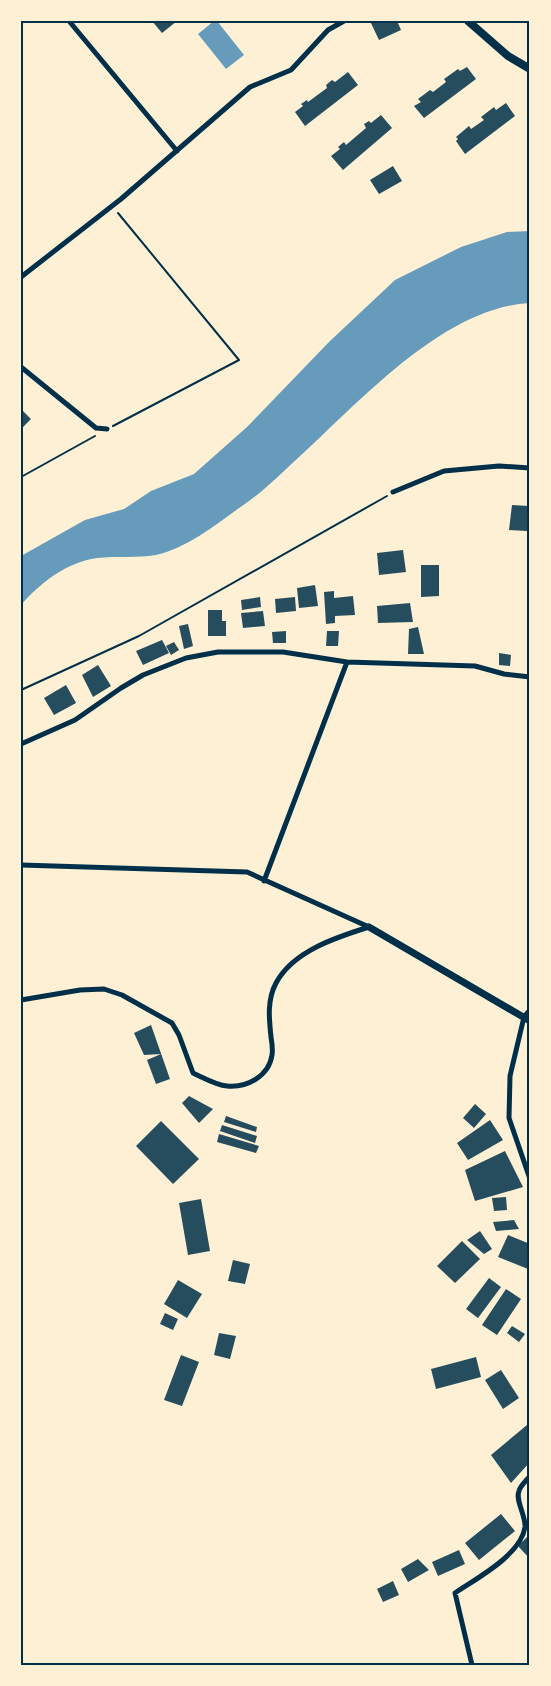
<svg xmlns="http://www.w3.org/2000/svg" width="551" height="1686" font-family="'IBM Plex Serif',serif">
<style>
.water{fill:#669bbc}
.building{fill:#264d5e}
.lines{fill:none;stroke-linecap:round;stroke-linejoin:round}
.path{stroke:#003049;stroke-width:2}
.minor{stroke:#003049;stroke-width:5}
.tertiary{stroke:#003049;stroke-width:7}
.secondary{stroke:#003049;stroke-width:8}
.neatline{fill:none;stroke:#003049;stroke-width:2}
</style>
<rect width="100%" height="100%" fill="#fdf0d5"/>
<path class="water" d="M214,21h3l27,34 -18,14 -28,-35z
M530,231v72c-92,5 -180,110 -246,168 -11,10 -22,21 -35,30 -28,19 -58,46 -93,54 -19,3 -40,1 -59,3 -30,4 -57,25 -76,47v-49l64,-36 39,-11 27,-18 43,-17 53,-47 82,-85 66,-62 66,-33 46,-15z"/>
<path class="building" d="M152,21h25l-15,12z
M370,21h27l4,9 -22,10z
M467,67l9,12 -52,39 -10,-12 7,-4 -3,-3 12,-9 3,2 13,-10 -2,-3 14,-10 2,2z
M348,72l10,13 -53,41 -10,-14 8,-6 -2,-2 6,-4 1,2 19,-14 -1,-3 6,-5 3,2z
M506,103l9,13 -50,38 -9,-13 2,-2 -2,-2 13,-11 2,3 13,-9 -3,-3 13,-10 2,3z
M381,115l11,13 -49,42 -12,-14 9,-7 -2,-2 6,-5 2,3 20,-17 -2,-4 5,-3 2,2z
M393,166l9,15 -23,13 -9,-14z
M21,409l10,10 -10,10z
M512,505l17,1 -2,25 -18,-1z
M403,550l3,22 -27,3 -2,-22z
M421,565h18v31l-18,1z
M315,585l3,21 -19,2 -2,-20z
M334,591v7l19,-2 2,19 -20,1v7l-9,1 -2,-32z
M260,597l1,10 -19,3 -1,-10z
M295,597l1,14 -20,2 -1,-14z
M410,603l3,19 -35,1 -1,-17z
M208,610h14v11h4v15h-18z
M263,611l2,15 -22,2 -2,-15z
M188,624l5,22 -9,3 -5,-23z
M418,627l6,27h-16l1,-25z
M286,631v12h-13l-1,-11z
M327,631h12l-1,15h-12z
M162,640l7,13 -26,12 -7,-14z
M174,642l5,8 -8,5 -5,-9z
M499,653l12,2 -1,11 -11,-1z
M98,665l13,21 -18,11 -11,-22z
M66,685l10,18 -22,12 -10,-17z
M151,1025l19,54 -14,5 -9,-24 14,-6 -17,1 -10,-22z
M189,1096l24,13 -14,14 -17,-20z
M475,1104l11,10 -12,14 -11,-10z
M226,1116l31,11 -1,5 -32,-10z
M490,1120l13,20 -35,20 -11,-17z
M161,1121l38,38 -26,25 -37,-38z
M222,1125l35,11 -2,7 -35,-12z
M219,1134l40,12 -3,7 -39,-11z
M505,1151l18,36 -48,14 -10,-31z
M506,1197l1,13 -13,1 -2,-13z
M201,1199l9,52 -22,4 -9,-52z
M514,1220l5,9 -23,2 -3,-9z
M480,1231l12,18 -8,5 -17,-14z
M508,1235l22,9v19l-2,6 -30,-12z
M462,1241l18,18 -25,24 -18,-17z
M233,1260l17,4 -5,20 -17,-3z
M489,1278l12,9 -23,31 -12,-9z
M178,1280l24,14 -15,24 -23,-14z
M506,1289l15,10 -24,36 -15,-10z
M165,1313l13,6 -5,11 -13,-6z
M512,1326l13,8 -6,8 -12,-9z
M219,1333l17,3 -6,23 -16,-4z
M181,1355l18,7 -17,44 -18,-6z
M476,1357l5,20 -45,12 -5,-20z
M501,1370l18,28 -16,11 -18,-29z
M527,1425l3,4v33l-19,21 -20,-28z
M501,1514l14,17 -36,29 -14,-17z
M530,1534v25l-12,-13z
M459,1550l6,14 -27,12 -6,-14z
M418,1559l11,11 -21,12 -7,-13z
M393,1581l6,14 -16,7 -6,-13z"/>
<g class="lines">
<path class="path" d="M113,426l126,-66 -121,-147
M21,477l74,-41
M21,690l118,-54 248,-140"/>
<path class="minor" d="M69,21l108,130
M21,277l100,-78 129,-112 41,-17 37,-40 16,-9
M21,367l75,61 11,1
M393,492l51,-21 55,-5 31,2
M21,744l54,-24 46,-32 22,-13 43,-17 32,-6h65l64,10 128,4 29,8 26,3
M21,865l226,7 122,55
M264,881l83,-219
M21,1000l59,-10 24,-1 18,6 50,28 7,12 14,38c11,5 23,12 34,13 20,2 42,-10 45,-31 1,-6 0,-12 -1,-18 -2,-19 -4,-37 5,-54 17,-32 61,-46 93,-56
M530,1010l-6,7 -14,59 -1,42 21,61
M472,1665l-17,-72c22,-15 66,-38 70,-66 1,-11 -10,-27 -6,-36 1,-5 8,-11 11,-15"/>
<path class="tertiary" d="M369,927l161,94"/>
<path class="secondary" d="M468,21l40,35 22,13"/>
</g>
<rect width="551" height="1686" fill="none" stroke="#fdf0d5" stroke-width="45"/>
<rect x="22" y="22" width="506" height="1642" class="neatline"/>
</svg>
